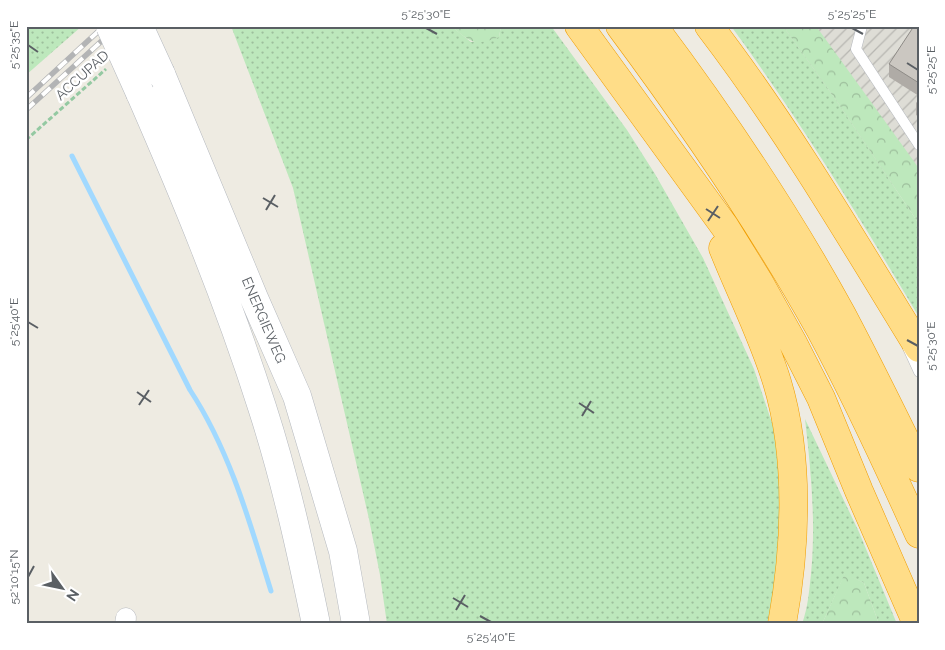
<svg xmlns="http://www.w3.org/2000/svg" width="945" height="650" font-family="Raleway,sans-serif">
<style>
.industrial{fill:url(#industrial-furrows)}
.grass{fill:url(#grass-dots)}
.forest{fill:url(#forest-crowns)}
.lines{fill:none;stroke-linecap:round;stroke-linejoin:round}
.stream{stroke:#a1d9ff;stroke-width:5}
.service-casing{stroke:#b7babf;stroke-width:11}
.minor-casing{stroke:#b7babf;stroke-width:21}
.secondary-casing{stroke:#b5b9bf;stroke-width:29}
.motorway-casing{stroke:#f09d00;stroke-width:29}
.path{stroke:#94c9a2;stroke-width:3;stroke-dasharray:5 2.5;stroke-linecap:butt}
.service{stroke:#fff;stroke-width:10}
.minor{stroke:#fff;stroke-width:20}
.secondary{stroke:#fff;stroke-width:28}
.motorway{stroke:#fd8;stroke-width:28}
.rail-casing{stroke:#b3b4b5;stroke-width:5.5}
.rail{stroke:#fff;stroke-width:4;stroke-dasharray:11;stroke-linecap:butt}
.secondary-bridge-casing{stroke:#b5b9bf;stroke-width:29;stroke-linecap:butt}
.secondary-bridge{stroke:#fff;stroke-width:28}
.wall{fill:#afaba6}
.building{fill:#cbc7c1;stroke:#8e8b87}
.ticks{fill:none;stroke:#5a5f64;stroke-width:2}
.labels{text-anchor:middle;stroke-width:5;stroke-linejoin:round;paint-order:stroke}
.street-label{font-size:14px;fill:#5a5f64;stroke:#fff}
.neatline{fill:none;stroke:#5a5f64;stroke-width:2}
.ticks-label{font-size:12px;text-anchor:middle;fill:#5a5f64}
</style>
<defs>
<pattern id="industrial-furrows" width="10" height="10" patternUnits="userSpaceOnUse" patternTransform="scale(1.25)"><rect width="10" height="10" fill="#deddd6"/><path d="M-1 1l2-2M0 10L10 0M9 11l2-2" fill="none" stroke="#b7b6b1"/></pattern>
<pattern id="grass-dots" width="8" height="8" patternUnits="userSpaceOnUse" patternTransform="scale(1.25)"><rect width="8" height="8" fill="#bde8bc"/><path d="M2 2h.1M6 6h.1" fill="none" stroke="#9dbf9c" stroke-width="1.8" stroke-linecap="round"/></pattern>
<pattern id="forest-crowns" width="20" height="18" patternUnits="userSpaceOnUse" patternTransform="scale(1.25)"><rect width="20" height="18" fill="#bde8bc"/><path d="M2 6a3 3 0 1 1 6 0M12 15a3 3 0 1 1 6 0" fill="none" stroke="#9dbf9c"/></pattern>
</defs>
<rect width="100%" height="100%" fill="#eeebe2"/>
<path class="industrial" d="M758,26h161v185l-56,-53z"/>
<path class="grass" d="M26,26h56l-56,49z
M231,26h220l20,16 28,-5 2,-11h50l76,104 28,44 48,84 51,111 21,63 9,80 -13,112h-384l-7,-49 -11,-56 -76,-331z
M731,26h52l53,74 83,124v93c-59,-99 -120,-198 -188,-291z
M805,419l54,113 38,92h-18l-15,-41 -19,-9 -23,50h-20c6,-17 7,-32 9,-50 5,-52 0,-103 -6,-155z"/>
<path class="forest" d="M451,26h50l-2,11c-26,10 -28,5 -48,-11z
M783,26h33l97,134 6,9v55l-83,-124z
M845,573l19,10 15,41h-57z"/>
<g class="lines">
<path class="stream" d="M72,156l118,234c40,61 60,133 81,201"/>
<defs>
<path id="service" d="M862,26l-6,23 63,96
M908,348l11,24"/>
<path id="minor" d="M125,624l1,-6"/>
<path id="secondary" d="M161,74l93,224 43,98 46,155 13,73
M140,93c45,103 88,207 122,314 23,71 39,144 54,217"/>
<path id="motorway" d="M579,26l146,201 34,55 34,61 28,55 38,93 58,133
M620,26c72,97 141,197 200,303 36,67 68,136 99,205
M653,26c69,92 134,188 189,289 27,51 52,102 77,153
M709,26c78,102 143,213 210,322
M723,248c18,45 40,88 54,134 23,76 19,165 5,242"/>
</defs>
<use href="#service" class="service-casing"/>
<use href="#minor" class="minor-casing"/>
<use href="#secondary" class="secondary-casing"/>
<use href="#motorway" class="motorway-casing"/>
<path class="path" d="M26,140l80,-71"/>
<use href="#service" class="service"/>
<use href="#minor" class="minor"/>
<use href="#secondary" class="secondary"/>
<use href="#motorway" class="motorway"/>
<defs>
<path id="rail" d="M26,98l78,-72
M26,110l92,-84"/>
</defs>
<use href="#rail" class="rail-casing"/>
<use href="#rail" class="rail"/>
<defs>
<path id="secondary-bridge" d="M110,26l30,67
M139,26l22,48"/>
</defs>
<use href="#secondary-bridge" class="secondary-bridge-casing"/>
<use href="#secondary-bridge" class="secondary-bridge"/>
</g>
<path class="wall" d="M919,26v70l-30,-19v-13z
M919,99v18l-3,-2v-12z"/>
<path class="building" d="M914,26h5v57l-30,-19z"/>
<path class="ticks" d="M426,28l11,6M852,28l11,6M28,45l10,7M907,63l11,7M263,198l15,9M706,209l14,9M266,210l9,-15M708,221l10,-15M28,322l10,6M907,340l11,6M137,392l14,10M579,403l15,10M139,405l10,-15M582,416l9,-15M28,577l6,-11M453,598l15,9M456,610l9,-15M480,616l11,6"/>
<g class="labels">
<g class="street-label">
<text transform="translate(82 75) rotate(-42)" y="5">ACCUPAD</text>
<text transform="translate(264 320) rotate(67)" y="5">ENERGIEWEG</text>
</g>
</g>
<rect width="945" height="650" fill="none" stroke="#ffffff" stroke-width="55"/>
<g transform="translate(62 588) rotate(123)" stroke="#ffffff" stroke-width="4" paint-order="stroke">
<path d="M0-4L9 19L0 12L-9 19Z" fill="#5a5f64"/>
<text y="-8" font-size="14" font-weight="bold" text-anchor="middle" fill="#5a5f64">N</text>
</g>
<rect x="28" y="28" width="890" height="594" class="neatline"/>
<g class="ticks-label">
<text x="426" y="18">5°25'30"E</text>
<text x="852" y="18">5°25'25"E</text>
<text transform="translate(14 45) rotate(-90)" y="4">5°25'35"E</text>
<text transform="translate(931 70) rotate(-90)" y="4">5°25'25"E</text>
<text transform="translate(14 322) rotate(-90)" y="4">5°25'40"E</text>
<text transform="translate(931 346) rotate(-90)" y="4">5°25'30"E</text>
<text transform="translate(14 577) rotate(-90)" y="4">52°10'15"N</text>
<text x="491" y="641">5°25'40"E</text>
</g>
</svg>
